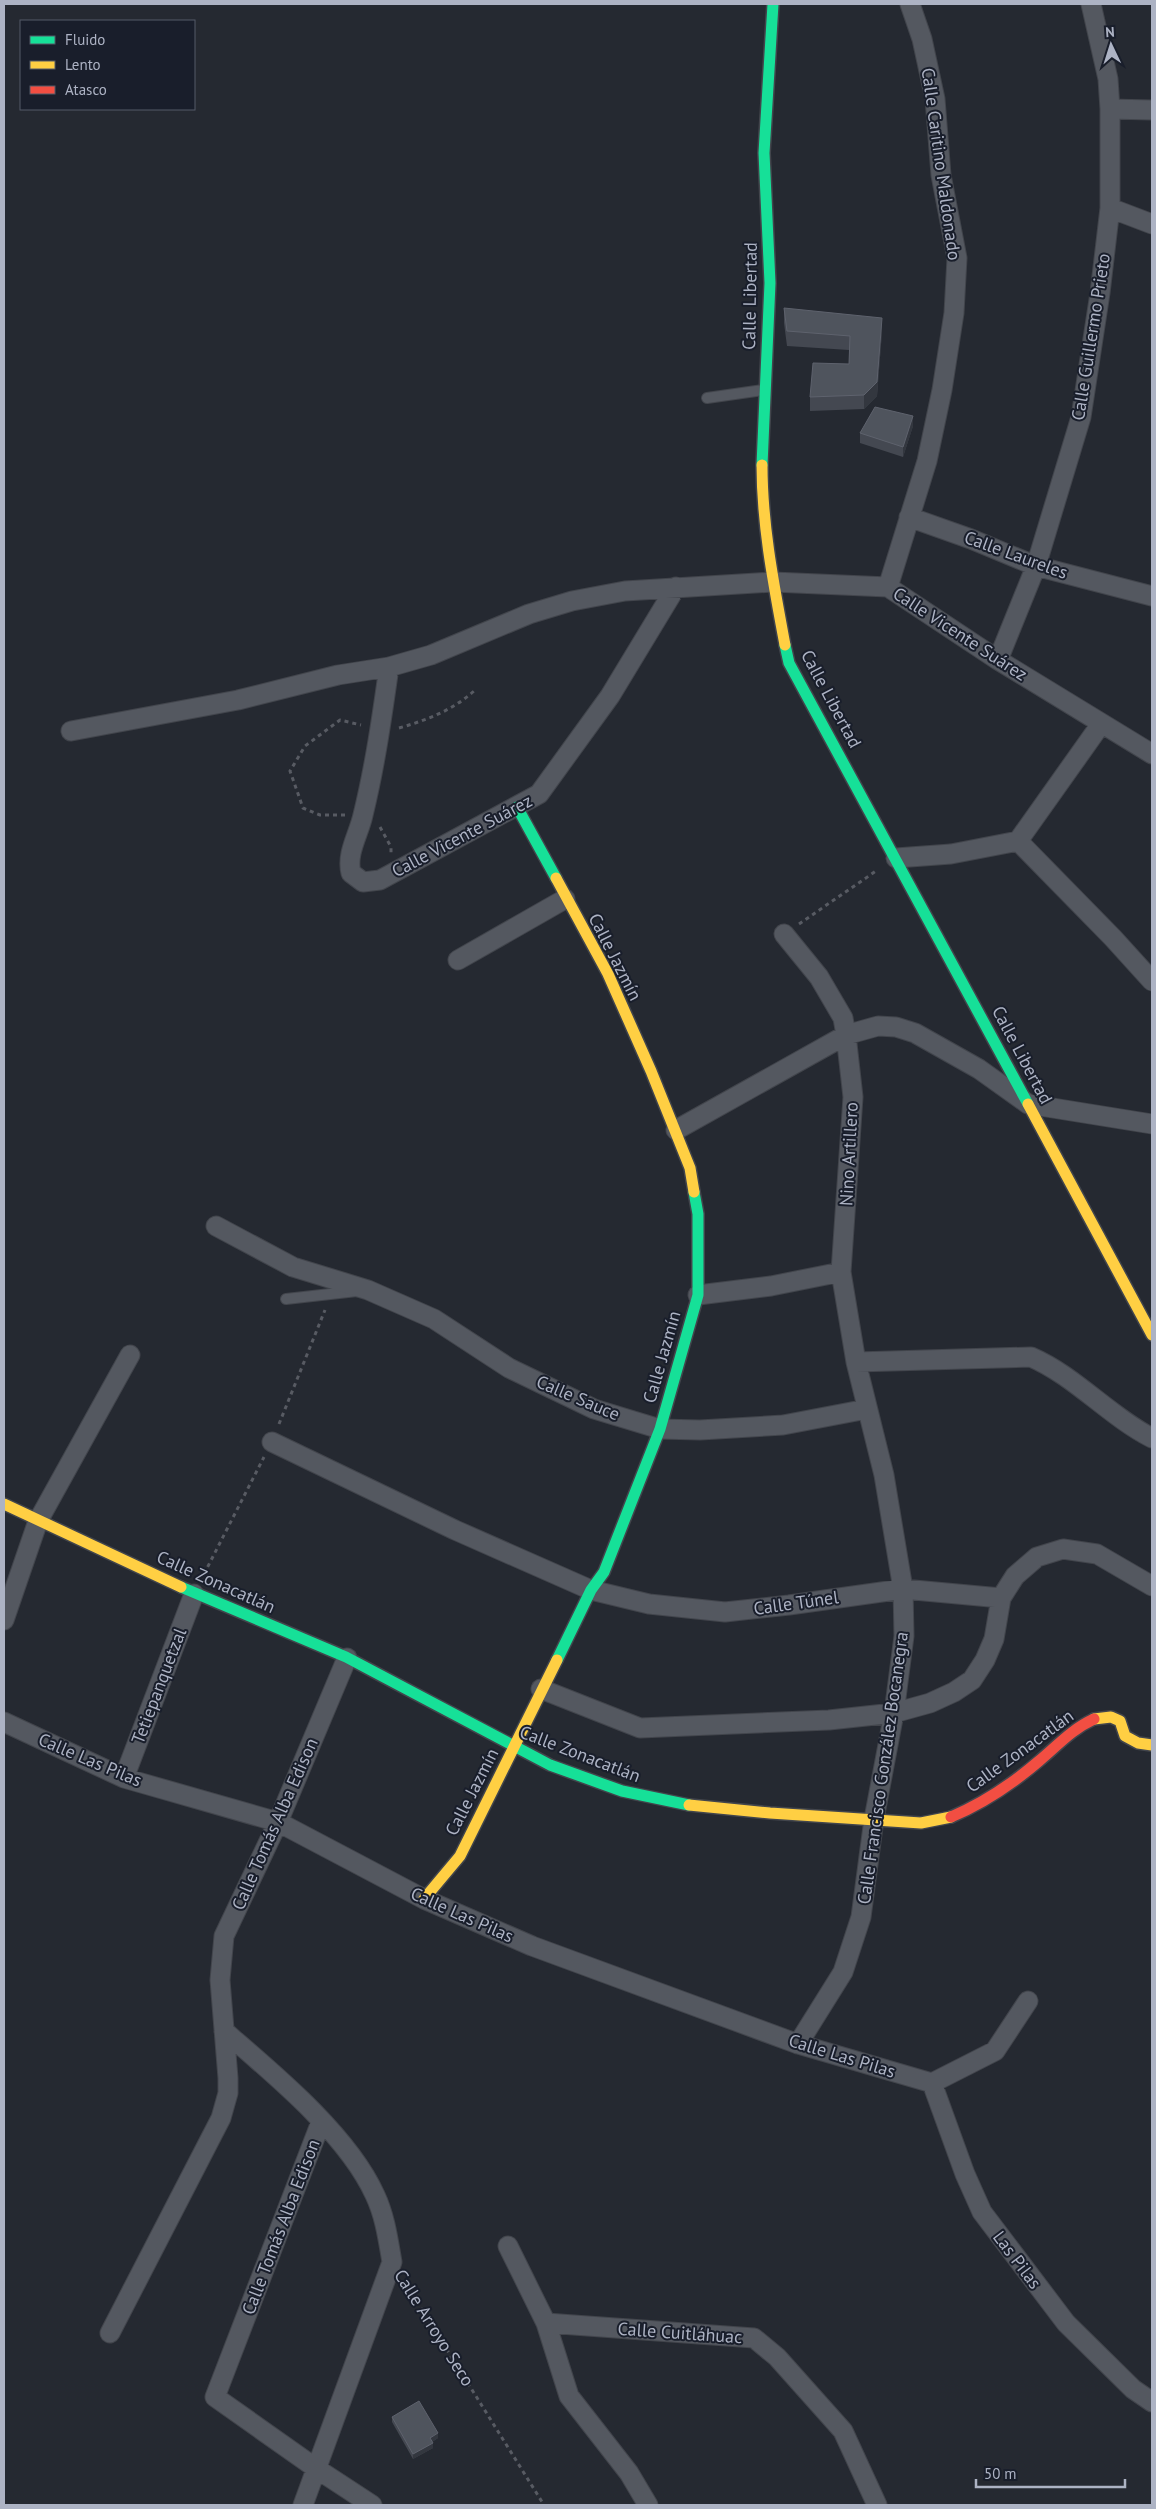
<svg xmlns="http://www.w3.org/2000/svg" width="1156" height="2509" font-family="'PT Sans',sans-serif">
<style>
.lines{fill:none;stroke-linecap:round;stroke-linejoin:round}
.lane-casing{stroke:#42454c;stroke-width:12}
.street-casing{stroke:#42454c;stroke-width:21}
.fast-casing{stroke:#42454c;stroke-width:14}
.slow-casing{stroke:#42454c;stroke-width:14}
.jam-casing{stroke:#42454c;stroke-width:14}
.path{stroke:#585b63;stroke-width:3;stroke-dasharray:4 4;stroke-linecap:butt}
.lane{stroke:#545860;stroke-width:10}
.street{stroke:#545860;stroke-width:19}
.fast{stroke:#16e098;stroke-width:11}
.slow{stroke:#ffcf43;stroke-width:11}
.jam{stroke:#f24e42;stroke-width:11}
.wall{fill:#444851}
.shaded-wall{fill:#33373f}
.building{fill:#4f545d;stroke:#5e626d}
.labels{text-anchor:middle;stroke-width:4;stroke-linejoin:round;paint-order:stroke}
.street-label{font-size:18px;fill:#adb3c4;stroke:#191e2b}
</style>
<rect width="100%" height="100%" fill="#252931"/>
<g class="lines">
<defs>
<path id="lane" d="M707,398l56,-8
M286,1299l71,-8"/>
<path id="street" d="M1110,109l42,1
M1110,208l42,16
M909,517l62,22 65,27 116,30
M888,587l39,-126 15,-71 12,-77 3,-55 -16,-83 -6,-76 -13,-60 -12,-35
M998,660l38,-94 45,-149 19,-124 10,-85v-99l-2,-30 -17,-75
M389,667c-7,50 -14,99 -26,148 -4,19 -17,38 -12,58l12,9 17,-2 159,-86 71,-98 66,-109
M71,731l167,-31 100,-25 51,-8 42,-12 98,-41 43,-13 53,-10 148,-9 115,5 110,73 154,94
M1018,841l95,97 39,43
M1018,841l83,-117
M896,858l55,-4 67,-13
M784,934l35,43 24,41 3,17 7,62 -12,175 15,90 28,113 19,114 1,47 -10,77 -20,106 -13,98 -18,55 -45,72
M458,960l107,-61
M676,1130l170,-95 32,-9 18,1 19,6 64,36 49,35 124,20
M216,1226l77,41 75,23 66,29 75,49 85,41 66,20 40,1 83,-5 84,-16
M698,1295l73,-9 70,-14
M856,1362l175,-5c44,19 78,59 121,81
M272,1442l183,88 136,60 58,14 76,8 64,-7 114,-16 98,9
M4,1620l34,-99 92,-166
M541,1689l99,39 189,-8 65,-7 36,-10 24,-11 18,-12 13,-20 9,-21 7,-41 14,-22 22,-19 26,-8 34,5 55,32
M4,1722l120,56 154,44 146,77 108,47 266,98 134,39
M124,1778l70,-184
M224,2031c50,43 124,104 151,164 10,21 13,44 17,67l-89,243
M932,2083l33,91 17,38 84,111 67,66 19,13
M932,2083l63,-32 33,-50
M321,2122l-106,275 102,72 55,36
M508,2246l38,77 23,73 60,77 19,32
M546,2323l208,15 23,19 66,74 34,74
M110,2333l111,-215 7,-25v-15l-8,-98 4,-44 54,-114 69,-164"/>
<path id="fast" d="M762,465l8,-182 -6,-130 9,-149
M785,645l4,18 239,441
M517,807l39,71
M181,1587l165,70 204,108 72,26 67,14
M557,1660l34,-70 13,-18 56,-143 38,-134v-81l-4,-22"/>
<path id="slow" d="M762,465c0,61 12,121 23,180
M556,878l52,96 43,97 39,97 4,24
M1028,1104l124,231
M4,1504l177,83
M1094,1719l17,-2 9,4 5,15 13,7 14,2
M689,1805l81,8 151,10 30,-6
M424,1899l36,-43 97,-196"/>
<path id="jam" d="M951,1817c33,-14 60,-32 88,-56 18,-15 33,-32 55,-42"/>
</defs>
<use href="#lane" class="lane-casing"/>
<use href="#street" class="street-casing"/>
<use href="#fast" class="fast-casing"/>
<use href="#slow" class="slow-casing"/>
<use href="#jam" class="jam-casing"/>
<path class="path" d="M399,728c28,-8 54,-18 75,-37
M345,815h-25l-17,-7 -13,-37 15,-25 35,-26 21,5
M380,827l11,20v6
M799,924l77,-53
M279,1424l46,-114
M204,1574l60,-117
M404,2281l140,224"/>
<use href="#lane" class="lane"/>
<use href="#street" class="street"/>
<use href="#fast" class="fast"/>
<use href="#slow" class="slow"/>
<use href="#jam" class="jam"/>
</g>
<path class="wall" d="M784,308l98,24 -5,64 -13,13 -54,2v-14l39,-33v-14l-62,-4 -3,-23z
M913,426l-10,31 -43,-14v-10z
M392,2417l46,21 -6,4 1,6 -20,11 -21,-37z"/>
<path class="shaded-wall" d="M882,318v14l-5,64 -13,13v-14z
M913,416v10l-10,31v-10z
M438,2433v5l-8,5v-5z
M433,2443v5l-20,11v-5z"/>
<path class="building" d="M784,308l98,10 -5,64 -13,13 -54,2 3,-34 36,1 1,-28 -63,-5z
M875,407l38,9 -10,31 -43,-14z
M419,2401l19,32 -8,5 3,5 -20,11 -21,-37z"/>
<g class="labels">
<g class="street-label">
<text transform="translate(941 164) rotate(82)" y="6">Calle Caritino Maldonado</text>
<text transform="translate(750 296) rotate(-89)" y="6">Calle Libertad</text>
<text transform="translate(1091 337) rotate(-81)" y="6">Calle Guillermo Prieto</text>
<text transform="translate(1016 555) rotate(20)" y="6">Calle Laureles</text>
<text transform="translate(960 634) rotate(33)" y="6">Calle Vicente Suárez</text>
<text transform="translate(831 699) rotate(62)" y="6">Calle Libertad</text>
<text transform="translate(462 836) rotate(-28)" y="6">Calle Vicente Suárez</text>
<text transform="translate(615 957) rotate(63)" y="6">Calle Jazmín</text>
<text transform="translate(1022 1055) rotate(62)" y="6">Calle Libertad</text>
<text transform="translate(849 1154) rotate(-87)" y="6">Nino Artillero</text>
<text transform="translate(662 1357) rotate(-74)" y="6">Calle Jazmín</text>
<text transform="translate(578 1398) rotate(23)" y="6">Calle Sauce</text>
<text transform="translate(216 1582) rotate(24)" y="6">Calle Zonacatlán</text>
<text transform="translate(796 1603) rotate(-8)" y="6">Calle Túnel</text>
<text transform="translate(159 1686) rotate(-69)" y="6">Tetiepanquetzal</text>
<text transform="translate(1020 1751) rotate(-36)" y="6">Calle Zonacatlán</text>
<text transform="translate(580 1754) rotate(21)" y="6">Calle Zonacatlán</text>
<text transform="translate(90 1760) rotate(23)" y="6">Calle Las Pilas</text>
<text transform="translate(883 1768) rotate(-82)" y="6">Calle Francisco González Bocanegra</text>
<text transform="translate(472 1792) rotate(-63)" y="6">Calle Jazmín</text>
<text transform="translate(275 1824) rotate(-66)" y="6">Calle Tomás Alba Edison</text>
<text transform="translate(462 1915) rotate(24)" y="6">Calle Las Pilas</text>
<text transform="translate(842 2056) rotate(17)" y="6">Calle Las Pilas</text>
<text transform="translate(281 2227) rotate(-69)" y="6">Calle Tomás Alba Edison</text>
<text transform="translate(1017 2260) rotate(53)" y="6">Las Pilas</text>
<text transform="translate(434 2328) rotate(58)" y="6">Calle Arroyo Seco</text>
<text transform="translate(680 2333) rotate(4)" y="6">Calle Cuitláhuac</text>
</g>
</g>
<rect width="1156" height="2509" fill="none" stroke="#adb3c4" stroke-width="10"/>
<rect x="20" y="20" width="175" height="90" fill="#191e2b" stroke="#545a68"/>
<rect x="30" y="36" width="25" height="8" fill="#16e098" stroke="#545a68"/>
<text x="65" y="45" font-size="15" fill="#adb3c4">Fluido</text>
<rect x="30" y="61" width="25" height="8" fill="#ffcf43" stroke="#545a68"/>
<text x="65" y="70" font-size="15" fill="#adb3c4">Lento</text>
<rect x="30" y="86" width="25" height="8" fill="#f24e42" stroke="#545a68"/>
<text x="65" y="95" font-size="15" fill="#adb3c4">Atasco</text>
<g transform="translate(1111 45) rotate(356)" stroke="#191e2b" stroke-width="4" paint-order="stroke">
<path d="M0-4L9 19L0 12L-9 19Z" fill="#adb3c4"/>
<text y="-8" font-size="14" font-weight="bold" text-anchor="middle" fill="#adb3c4">N</text>
</g>
<path d="M976 2479v8h149v-8" fill="none" stroke="#adb3c4" stroke-width="2.5"/>
<text x="984" y="2479" font-size="15" fill="#adb3c4" stroke="#191e2b" stroke-width="4" paint-order="stroke">50 m</text>
</svg>
